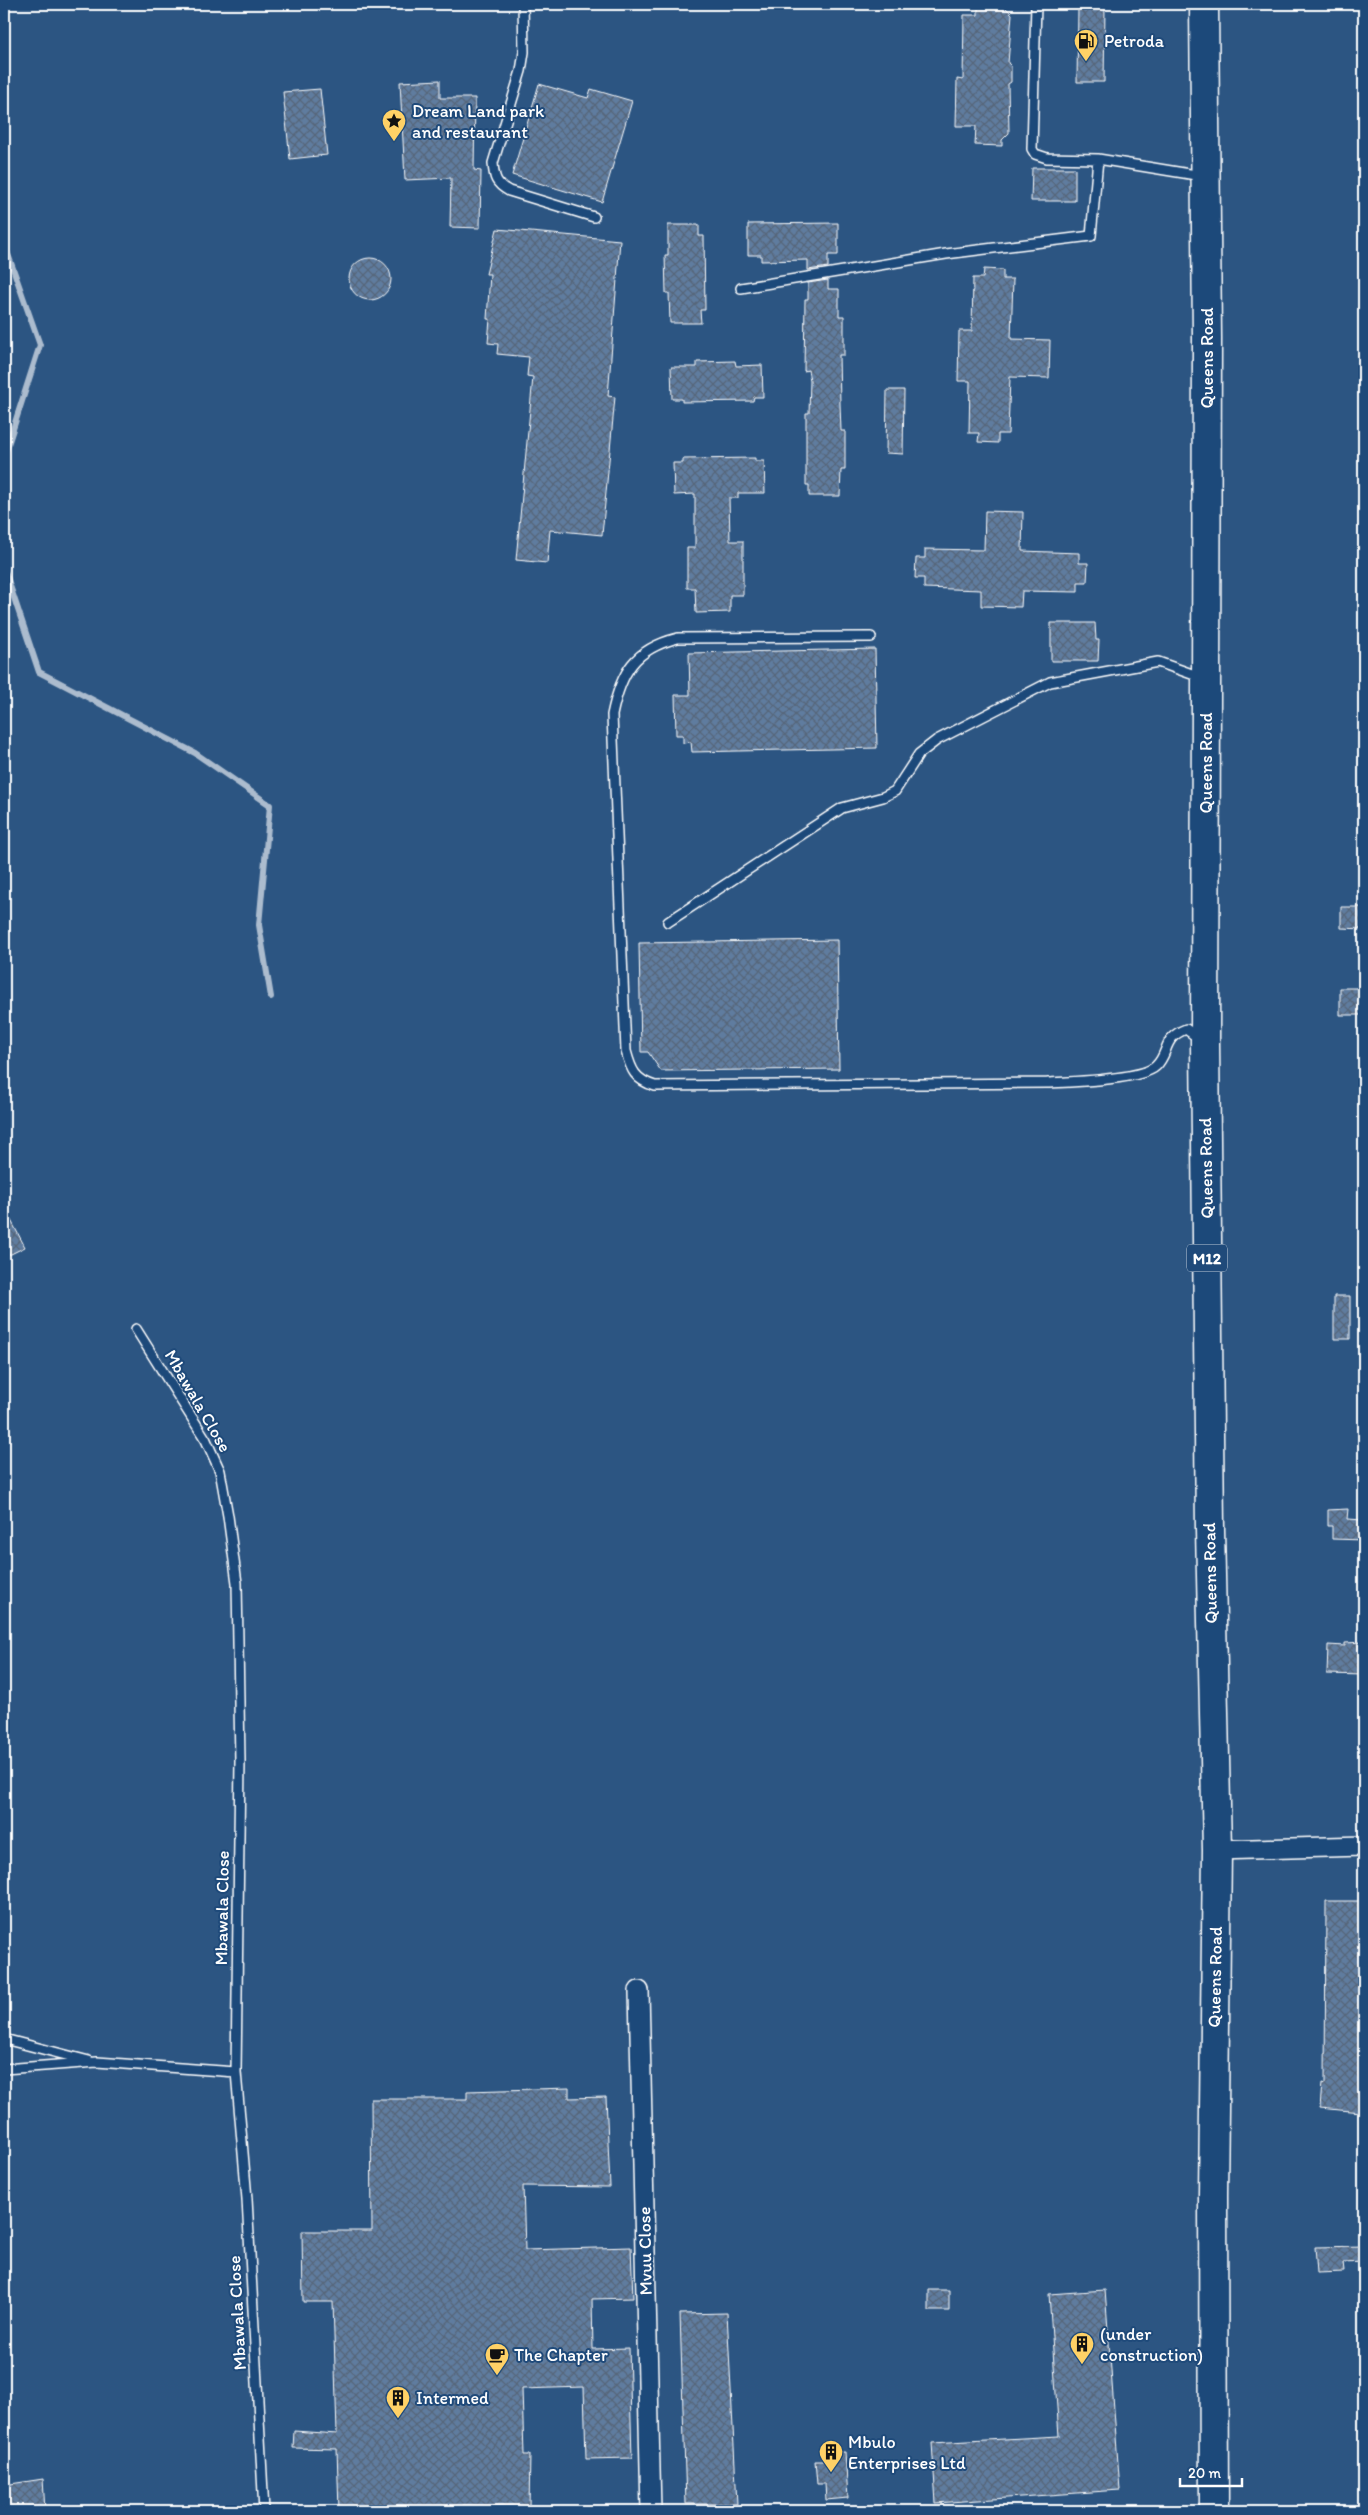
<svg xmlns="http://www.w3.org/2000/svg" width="1368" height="2515" font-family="Itim,sans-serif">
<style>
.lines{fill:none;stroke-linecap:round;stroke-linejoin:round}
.stream{stroke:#acbcce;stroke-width:6}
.building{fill:url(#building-cross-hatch);stroke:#fff}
.lane-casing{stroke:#fff;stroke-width:12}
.street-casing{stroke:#fff;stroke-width:22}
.highway-casing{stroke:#fff;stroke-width:31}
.lane{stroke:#1f4a7a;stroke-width:9}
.street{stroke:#1f4a7a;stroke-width:19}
.highway{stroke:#1f4a7a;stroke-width:28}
.labels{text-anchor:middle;stroke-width:4;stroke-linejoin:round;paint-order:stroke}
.shield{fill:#1f4a7a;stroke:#bcc9d7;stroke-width:1}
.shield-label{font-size:16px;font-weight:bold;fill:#fff}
.poi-label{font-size:18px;fill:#fff;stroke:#1f4a7a;text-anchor:start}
.street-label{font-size:18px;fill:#fff;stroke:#1f4a7a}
</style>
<defs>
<pattern id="building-cross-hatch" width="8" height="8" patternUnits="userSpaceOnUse" patternTransform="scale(1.25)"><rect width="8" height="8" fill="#5e7c9f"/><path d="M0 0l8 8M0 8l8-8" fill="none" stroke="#56667a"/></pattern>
</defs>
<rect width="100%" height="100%" fill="#2c5582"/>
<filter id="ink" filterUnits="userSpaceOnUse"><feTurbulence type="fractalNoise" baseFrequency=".02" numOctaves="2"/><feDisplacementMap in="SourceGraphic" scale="10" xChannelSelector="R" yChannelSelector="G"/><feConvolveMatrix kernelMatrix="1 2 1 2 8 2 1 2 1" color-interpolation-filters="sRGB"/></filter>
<g filter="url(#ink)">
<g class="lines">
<path class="stream" d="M4,243l36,102 -36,112
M4,568l35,104 156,81 75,52 -11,120 12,72"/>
</g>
<path class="building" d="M978,4h24l10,10 -4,49 3,3v16l-3,2 1,49 -7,7v6l-27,-1 1,-19h-20l1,-47 6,1 1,-65h14z
M1078,7h27l-1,75h-27z
M440,80v18h35l-1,72 7,1 -1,57 -30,-1 1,-49 -46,2 -5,-98z
M539,84l49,14 3,-9 41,12 -30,101 -90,-27z
M320,89l7,66 -37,4 -7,-67z
M1032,168h43v33h-44z
M838,223v32h-10v12l-20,3v-10l-47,1v-6h-13v-31z
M668,225h31v11h5l1,74h-5l1,13h-31l-1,-30h-3l-1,-38h3z
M497,229l123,11 -12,156 7,1 -13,138 -52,-5 -3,33 -31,-3 17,-183 -6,-1 2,-19 -32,-3 1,-10 -10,-1 2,-24h-3l3,-45h-4z
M349 279a21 21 0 1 1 42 0a21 21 0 1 1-42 0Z
M984,269l19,1v9h10l-2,60 39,1 -1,38 -39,-1 -2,57h-10v9l-20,-1 1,-9h-10l1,-52h-12l1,-50h13l1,-53h10z
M828,280v9h11v27h5v39h-5l1,49 1,27h4v39h-4l-1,26h-31v-11h-3v-72h3l1,-32 -2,-11 -4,1 1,-72h3v-16z
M735,361l1,5 26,-1 1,32h-9l-1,4 -71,1v-3h-10l-1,-32h26v-5z
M887,390h17l-1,64 -17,-1z
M755,458v3h9l1,32h-27v5h-9l1,43h13v54h-13v17l-34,1 -1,-25h-8v-40h8v-54l-21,1 -1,-32h10v-4z
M985,511l38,1 -1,39 57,2v10h9l-1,19h-9v10l-56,-1 -1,16 -40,-1v-16l-57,-2v-10h-9l1,-20h9v-9l59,1z
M1051,623h44l1,17h3l-1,21h-47z
M875,649l2,99 -185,4 -1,-10 -8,1v-8h-7l-1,-40h15l-1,-42z
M1341,907h23v22l-23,-1z
M837,940l2,129 -178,2 -13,-19h-7l-2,-109z
M1340,988h24v27h-24z
M4,1207l21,40 -16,8 -5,-9z
M1334,1296h16v43h-16z
M1348,1509l-1,10 17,1v20l-32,-1v-13h-4v-16z
M1364,1642v33l-37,-1 1,-29 17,1v-3z
M1326,1901h38v169l-4,42 -40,-4 2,-25 3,1z
M569,2088v10l37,-1 4,90 -87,-1 2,64 106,-3 2,51 -41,1 1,50 36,-1 3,110 -46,1 -2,-72 -62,2 2,66h6l-1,52 -66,-2v6h-124l-2,-62 -44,-1 1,-17 43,3 -4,-132h-30l-1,-71h70l-1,-132h96v-8z
M1364,2246v16l-21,1 1,9 -27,1 -2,-26z
M929,2290h20v21h-20z
M1105,2290l15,200 -184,13 -4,-60 127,-7 -10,-142z
M727,2313l10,191h-51l-6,-190z
M845,2452l3,46 -22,2 -1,-16h-8l-2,-23h10l-1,-8z
M43,2479l2,32h-41v-26z"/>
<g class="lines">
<defs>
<path id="lane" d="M523,4l1,48 -3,19 -28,92c1,15 3,21 16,28l85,26
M1036,4l-4,145 3,5 12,4 51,1 104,17
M741,288l205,-34 145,-18 7,-77
M871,637l-193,1c-44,11 -57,34 -66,77l14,336c5,19 9,29 29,35l392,-3c21,-1 95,-3 109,-17 14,-14 6,-28 30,-37l15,11
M668,922l174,-114 41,-11 12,-6 24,-37 18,-14 113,-58 108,-20 45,16
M136,1329l70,111 14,31 8,45 9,67 3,178 -4,311 11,127 17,312
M4,2039l85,22
M4,2069l93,-7 139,10"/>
<path id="street" d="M1217,1850l147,-4
M639,1991l12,520"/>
<path id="highway" d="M1204,4l3,334 -2,705 5,486 7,321 -4,345 1,316"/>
</defs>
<use href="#lane" class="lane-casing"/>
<use href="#street" class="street-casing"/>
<use href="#highway" class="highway-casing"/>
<use href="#lane" class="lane"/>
<use href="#street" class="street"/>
<use href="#highway" class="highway"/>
</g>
</g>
<defs>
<symbol id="fuel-pin" viewBox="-11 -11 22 30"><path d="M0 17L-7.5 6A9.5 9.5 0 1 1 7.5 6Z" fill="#ffd166" stroke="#1f4a7a"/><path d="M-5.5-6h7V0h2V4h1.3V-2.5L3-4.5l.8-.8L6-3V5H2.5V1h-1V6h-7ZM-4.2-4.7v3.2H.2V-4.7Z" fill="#111"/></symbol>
<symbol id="sight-pin" viewBox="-11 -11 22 30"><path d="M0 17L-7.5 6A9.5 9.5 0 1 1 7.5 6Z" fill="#ffd166" stroke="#1f4a7a"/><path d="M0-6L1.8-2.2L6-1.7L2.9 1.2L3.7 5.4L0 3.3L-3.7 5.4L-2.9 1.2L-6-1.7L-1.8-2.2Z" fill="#111"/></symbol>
<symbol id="building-pin" viewBox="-11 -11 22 30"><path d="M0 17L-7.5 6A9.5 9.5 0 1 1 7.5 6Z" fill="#ffd166" stroke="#1f4a7a"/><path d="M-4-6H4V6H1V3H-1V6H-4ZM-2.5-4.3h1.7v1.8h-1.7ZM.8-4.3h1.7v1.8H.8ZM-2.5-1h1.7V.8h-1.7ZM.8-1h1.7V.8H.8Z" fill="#111"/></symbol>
<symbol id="cafe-pin" viewBox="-11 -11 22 30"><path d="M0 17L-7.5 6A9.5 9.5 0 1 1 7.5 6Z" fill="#ffd166" stroke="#1f4a7a"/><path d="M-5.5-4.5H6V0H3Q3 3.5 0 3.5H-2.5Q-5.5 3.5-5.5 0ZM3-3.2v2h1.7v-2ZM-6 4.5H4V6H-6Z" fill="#111"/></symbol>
</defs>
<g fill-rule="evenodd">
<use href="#fuel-pin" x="1072" y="27" width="28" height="38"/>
<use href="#sight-pin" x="380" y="107" width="28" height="38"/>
<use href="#building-pin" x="1068" y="2330" width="28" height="38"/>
<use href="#cafe-pin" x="483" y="2341" width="28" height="38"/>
<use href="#building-pin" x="384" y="2384" width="28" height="38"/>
<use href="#building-pin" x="817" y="2438" width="28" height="38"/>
</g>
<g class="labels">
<rect class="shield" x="1187" y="1244.5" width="40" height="27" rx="4"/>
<g class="shield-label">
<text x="1207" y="1264">M12</text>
</g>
<g class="poi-label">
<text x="1104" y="47">Petroda</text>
<text x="412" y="117">Dream Land park<tspan x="412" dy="21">and restaurant</tspan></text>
<text x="1100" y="2340">(under<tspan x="1100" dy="21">construction)</tspan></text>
<text x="514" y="2361">The Chapter</text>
<text x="416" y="2404">Intermed</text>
<text x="848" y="2448">Mbulo<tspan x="848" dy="21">Enterprises Ltd</tspan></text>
</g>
<g class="street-label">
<text transform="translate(1207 358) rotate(-90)" y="6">Queens Road</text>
<text transform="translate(1206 763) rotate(-90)" y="6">Queens Road</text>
<text transform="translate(1206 1168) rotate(-91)" y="6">Queens Road</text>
<text transform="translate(198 1401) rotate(60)" y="6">Mbawala Close</text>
<text transform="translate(1210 1573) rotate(-91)" y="6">Queens Road</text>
<text transform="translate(222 1908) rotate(-89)" y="6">Mbawala Close</text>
<text transform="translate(1215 1977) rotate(-89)" y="6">Queens Road</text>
<text transform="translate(645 2251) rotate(-91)" y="6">Mvuu Close</text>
<text transform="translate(237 2313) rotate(-93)" y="6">Mbawala Close</text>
</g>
</g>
<rect width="1368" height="2515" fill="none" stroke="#1f4a7a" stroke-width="20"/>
<rect x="10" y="10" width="1348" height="2495" fill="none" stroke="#fff" stroke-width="2" filter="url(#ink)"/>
<path d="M1180 2478v8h62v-8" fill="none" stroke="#ffffff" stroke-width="2.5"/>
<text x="1188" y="2478" font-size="15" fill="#ffffff" stroke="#1f4a7a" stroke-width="4" paint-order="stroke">20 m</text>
</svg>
